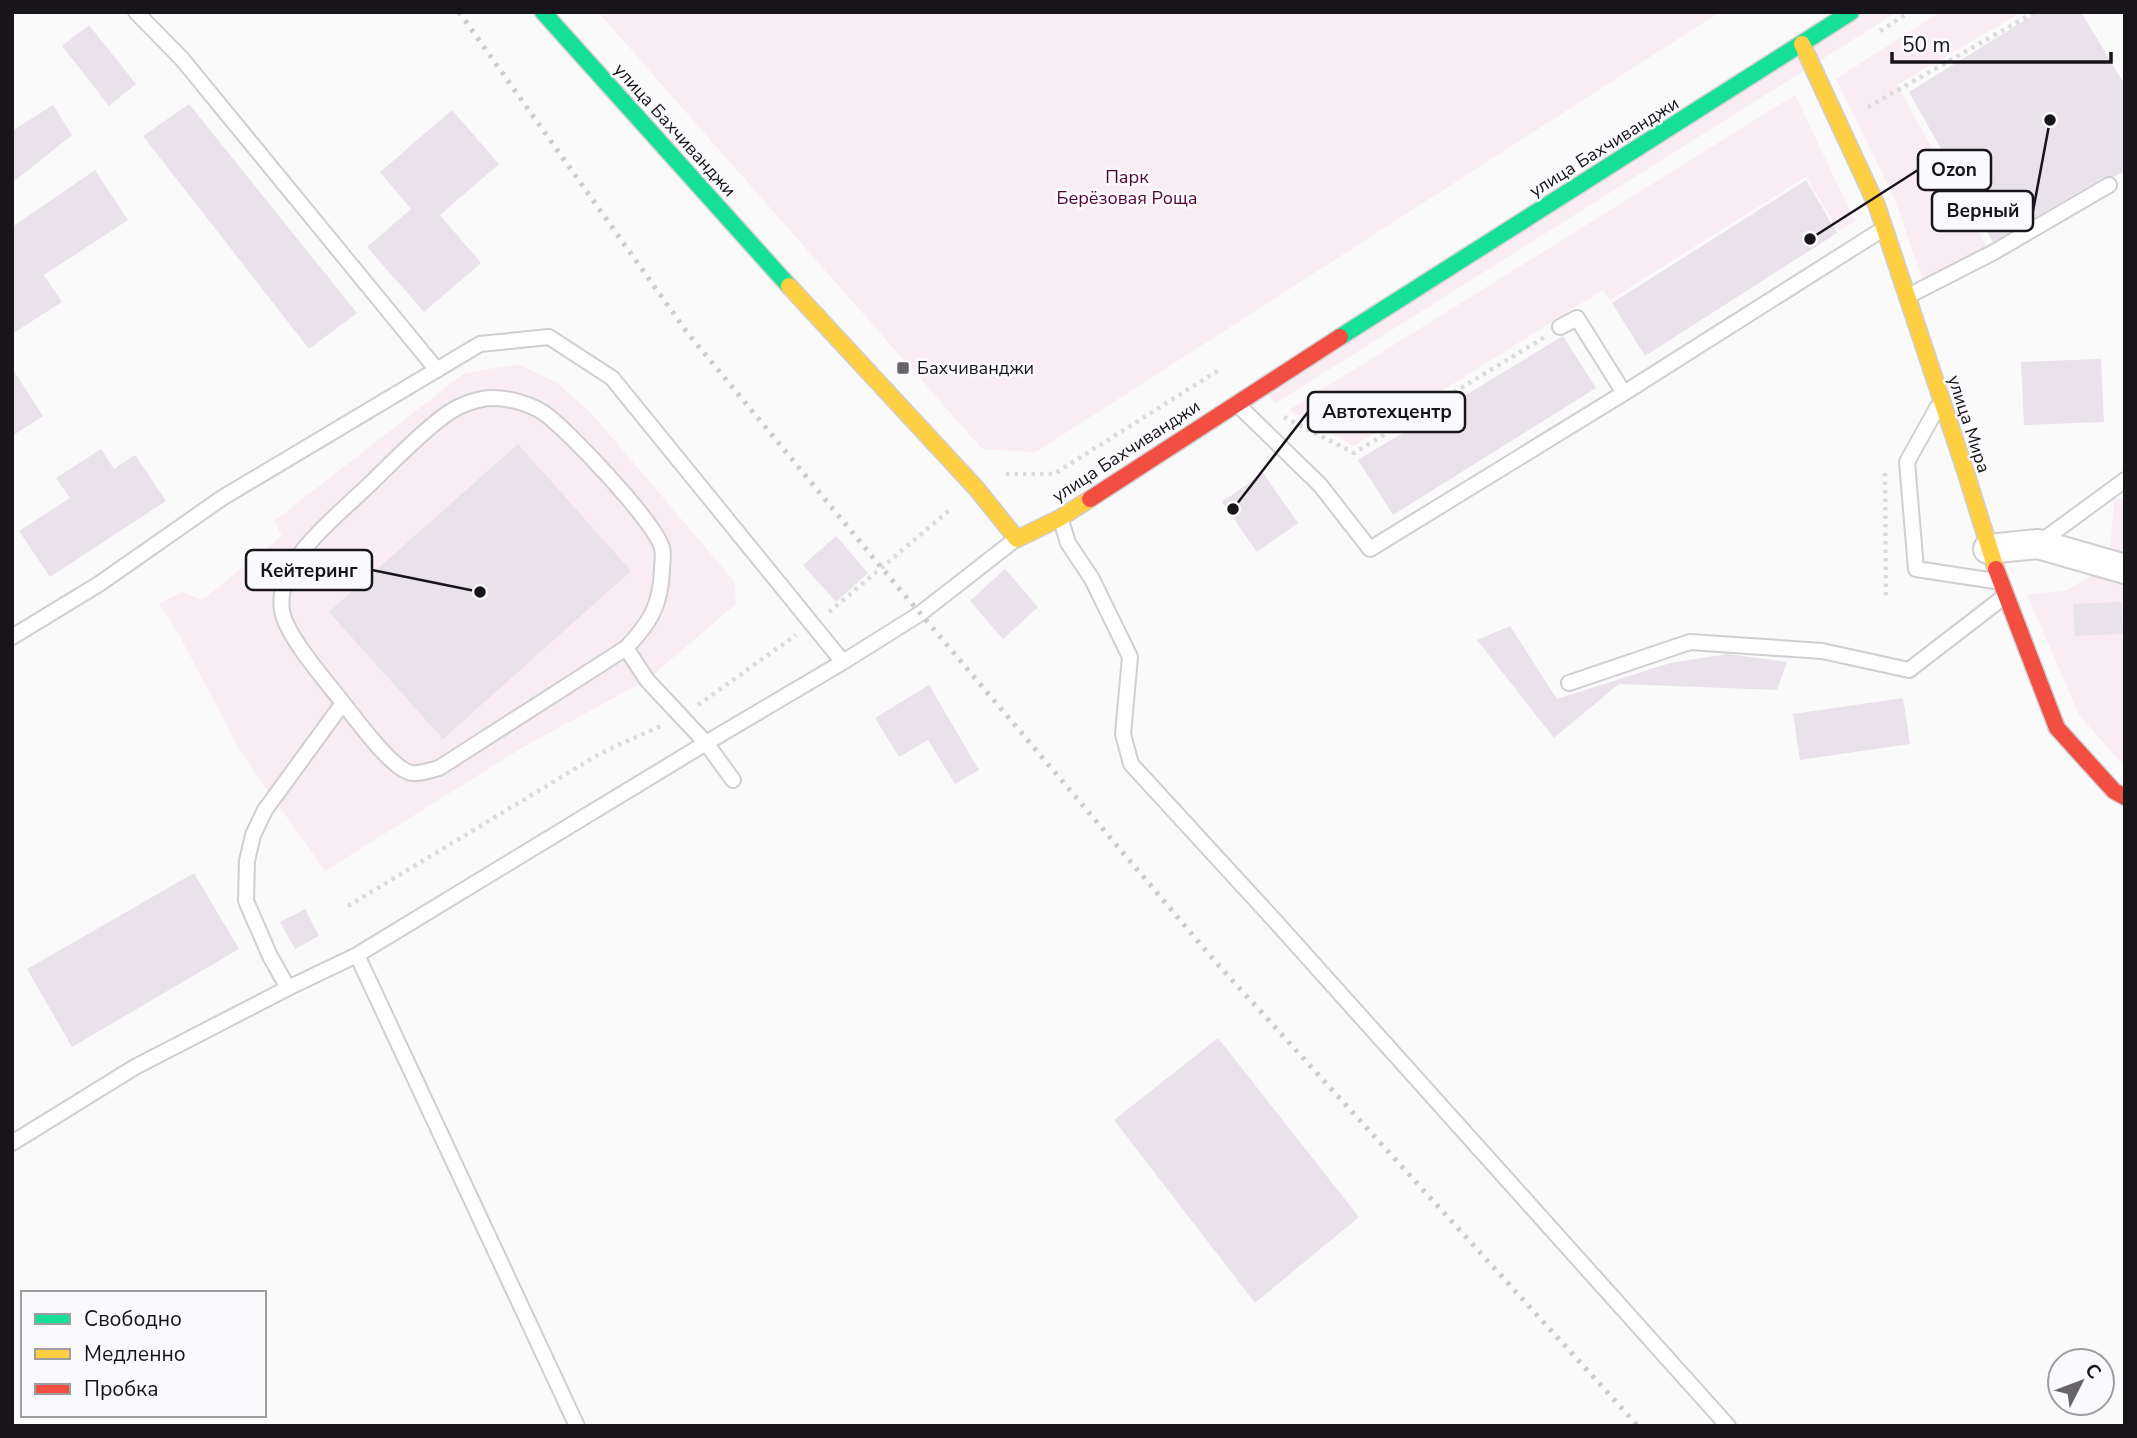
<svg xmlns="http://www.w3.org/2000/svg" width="2137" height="1438" font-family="'Nunito Sans',sans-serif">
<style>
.green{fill:#faecf3}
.building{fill:#eae2ea}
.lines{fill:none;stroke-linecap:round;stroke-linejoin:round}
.lane-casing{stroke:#cfced1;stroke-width:18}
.street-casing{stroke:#cfced1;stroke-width:32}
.fast-casing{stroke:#cfced1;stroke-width:19}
.slow-casing{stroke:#cfced1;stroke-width:19}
.jam-casing{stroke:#cfced1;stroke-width:19}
.path{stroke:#dbdbdc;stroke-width:4.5;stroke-dasharray:3.5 5;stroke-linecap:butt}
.lane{stroke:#fefefe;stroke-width:14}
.street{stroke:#fefefe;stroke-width:28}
.fast{stroke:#16e098;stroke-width:16}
.slow{stroke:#ffcf43;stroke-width:16}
.jam{stroke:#f24e42;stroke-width:16}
.rail{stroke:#cdcdcd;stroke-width:5;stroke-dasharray:3.5 7;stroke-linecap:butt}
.poi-dot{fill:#666469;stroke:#faf9fc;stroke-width:2.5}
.labels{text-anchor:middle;stroke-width:5;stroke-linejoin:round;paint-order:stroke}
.street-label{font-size:18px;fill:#17141a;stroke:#faf9fc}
.park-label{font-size:18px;fill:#4f0534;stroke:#faf9fc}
.poi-label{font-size:18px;fill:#17141a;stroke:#faf9fc;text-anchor:start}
.leader{fill:none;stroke:#17141a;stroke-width:2.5}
.callout-dot{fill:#17141a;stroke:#faf9fc;stroke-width:2.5}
.callout{fill:#faf9fc;stroke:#17141a;stroke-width:2.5}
.callout-label{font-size:19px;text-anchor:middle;font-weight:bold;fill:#17141a}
</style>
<rect width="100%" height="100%" fill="#fafafb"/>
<path class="green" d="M598,12h1122l-684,440 -54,-3z
M1864,12h33l-621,391 -17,-15z
M1940,12h82l-125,73 92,165 -66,31 -28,-81 -59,-121z
M1795,95l60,126 -16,10 -33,-54 -196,123 -7,-10 -249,156 -65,-36z
M520,365l37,18 34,30 144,169 1,22 -89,76 -122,66 -200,125 -83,-117 -64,-121 -19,-29 23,-12 20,8 80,-64 -8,-15 189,-147 31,-6z
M2125,498v269l-46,-52 -52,-121 38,-3 44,-26 5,-65z"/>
<path class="building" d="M2038,12h43l44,73v86l-11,6h-10l-111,65 -84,-150z
M89,25l47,59 -27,22 -47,-60z
M189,104l168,209 -48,36 -166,-213z
M53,105l19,30 -60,48v-52z
M452,110l47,54 -59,51 41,48 -57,49 -57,-65 44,-38 -31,-37z
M95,170l33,50 -84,55 18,27 -50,32v-107z
M1806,180l31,53 -192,123 -33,-53z
M1563,336l33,52 -203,127 -35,-55z
M2101,359l3,63 -80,3 -3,-63z
M12,368l31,48 -31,20z
M518,444l113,127 -188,168 -114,-127z
M101,449l13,20 21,-14 31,46 -116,76 -31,-46 51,-33 -14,-20z
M1263,473l35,50 -41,29 -35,-50z
M836,536l32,37 -32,29 -33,-37z
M1005,569l33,38 -35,32 -33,-38z
M2122,602l1,32 -48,2 -2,-32z
M1510,626l47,73 113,-36 58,-9 59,8 -10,28 -158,-6 -65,54 -77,-98z
M929,685l50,85 -24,14 -27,-44 -29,17 -24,-39z
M1903,698l7,46 -110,16 -7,-46z
M194,873l45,76 -167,98 -45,-78z
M305,909l14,27 -24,13 -15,-27z
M1218,1038l141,179 -104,86 -141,-183z"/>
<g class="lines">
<defs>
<path id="lane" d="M136,12l46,47 255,311
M1908,296l86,-44 115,-67
M1560,327l17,-9 47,75
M1237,404l83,81 50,64 254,-156 259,-164
M1937,408l-30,54 9,107 79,12
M1061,520l7,23 24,36 38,78 -7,77 8,30 145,158 452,504
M2039,543l86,-63
M12,637l87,-53 123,-86 258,-154 69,-7 63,41 231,284
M626,648l21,32 59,63 27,37
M1569,683l121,-41 132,9 87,19 96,-74
M357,955l220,471
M288,988l-18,-32 -24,-55 1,-40 6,-26 12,-25 78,-107c14,17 49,67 69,70 8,1 19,-3 27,-5l187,-120c24,-25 35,-43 36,-79 0,-7 2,-15 0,-21 -6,-25 -95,-119 -118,-135 -14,-9 -34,-15 -51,-15 -16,0 -36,8 -49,18 -27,20 -50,45 -74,68 -25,24 -68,59 -82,90 -5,9 -8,26 -6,36 3,25 45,72 61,93
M12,1143l123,-76 153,-79 69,-33 349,-212 137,-81 78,-49 95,-74"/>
<path id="street" d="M1988,549l50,-5 87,25"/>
<path id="fast" d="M543,12l246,274
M1340,337l511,-325"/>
<path id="slow" d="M1802,44l75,162 89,267 30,96
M789,286l187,202 41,51 43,-21 30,-19"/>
<path id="jam" d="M1090,499l250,-162
M1996,569l61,159 57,63 11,6"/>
</defs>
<use href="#lane" class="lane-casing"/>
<use href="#street" class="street-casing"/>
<use href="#fast" class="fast-casing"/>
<use href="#slow" class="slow-casing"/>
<use href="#jam" class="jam-casing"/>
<path class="path" d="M1880,31l29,-19
M1868,107l167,-95
M1284,417l70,36 191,-116
M1885,473l1,124
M1006,474h48l168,-106
M829,612l122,-103
M698,705l98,-70
M348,906l253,-153 62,-28"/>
<use href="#lane" class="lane"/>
<use href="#street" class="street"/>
<use href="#fast" class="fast"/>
<use href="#slow" class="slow"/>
<use href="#jam" class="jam"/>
<path class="rail" d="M459,12l227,319 195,236 332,392 425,467"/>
</g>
<rect class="poi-dot" x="896" y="361" width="14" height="14" rx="3.5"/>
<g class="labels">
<g class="street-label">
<text transform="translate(675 130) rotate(48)" y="6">улица Бахчиванджи</text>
<text transform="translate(1604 147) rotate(-32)" y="6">улица Бахчиванджи</text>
<text transform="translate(1969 424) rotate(72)" y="6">улица Мира</text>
<text transform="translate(1126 451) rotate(-33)" y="6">улица Бахчиванджи</text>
</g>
<g class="park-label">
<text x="1127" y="183">Парк<tspan x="1127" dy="21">Берёзовая Роща</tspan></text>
</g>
<g class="poi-label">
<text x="917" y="374">Бахчиванджи</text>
</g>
</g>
<path class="leader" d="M1810 239L1918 170M2050 120L2033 211M1233 509L1308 412M480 592L372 570"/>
<g class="callout-dot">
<circle cx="1810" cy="239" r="7"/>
<circle cx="2050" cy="120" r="7"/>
<circle cx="1233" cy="509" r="7"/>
<circle cx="480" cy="592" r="7"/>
</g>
<g class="callout">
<rect x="1918" y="150" width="73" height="40" rx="7"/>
<rect x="1932" y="191" width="101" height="40" rx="7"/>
<rect x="1308" y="392" width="157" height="40" rx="7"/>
<rect x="246" y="550" width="126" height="40" rx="7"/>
</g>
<g class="callout-label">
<text x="1954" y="176">Ozon</text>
<text x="1983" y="217">Верный</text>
<text x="1387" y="418">Автотехцентр</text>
<text x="309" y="577">Кейтеринг</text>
</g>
<rect width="2137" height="1438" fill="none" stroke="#17141a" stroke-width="28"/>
<rect x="21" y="1291" width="245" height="126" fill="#faf9fc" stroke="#9f9da2" stroke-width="2"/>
<rect x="35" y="1314" width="35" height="10" fill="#16e098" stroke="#9f9da2" stroke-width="2"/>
<text x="84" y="1326" font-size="21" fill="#17141a">Свободно</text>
<rect x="35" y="1349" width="35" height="10" fill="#ffcf43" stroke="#9f9da2" stroke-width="2"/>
<text x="84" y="1361" font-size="21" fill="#17141a">Медленно</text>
<rect x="35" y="1384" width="35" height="10" fill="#f24e42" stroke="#9f9da2" stroke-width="2"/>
<text x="84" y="1396" font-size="21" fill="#17141a">Пробка</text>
<g transform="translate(2081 1382) rotate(48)"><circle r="33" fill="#faf9fc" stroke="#9f9da2" stroke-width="2"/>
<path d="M0-5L12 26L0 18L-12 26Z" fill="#666469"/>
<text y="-10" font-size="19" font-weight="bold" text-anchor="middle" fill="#17141a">С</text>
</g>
<path d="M1892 52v10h219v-10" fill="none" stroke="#17141a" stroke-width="3.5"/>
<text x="1902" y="52" font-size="21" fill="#17141a" stroke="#faf9fc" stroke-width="5" paint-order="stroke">50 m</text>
</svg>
